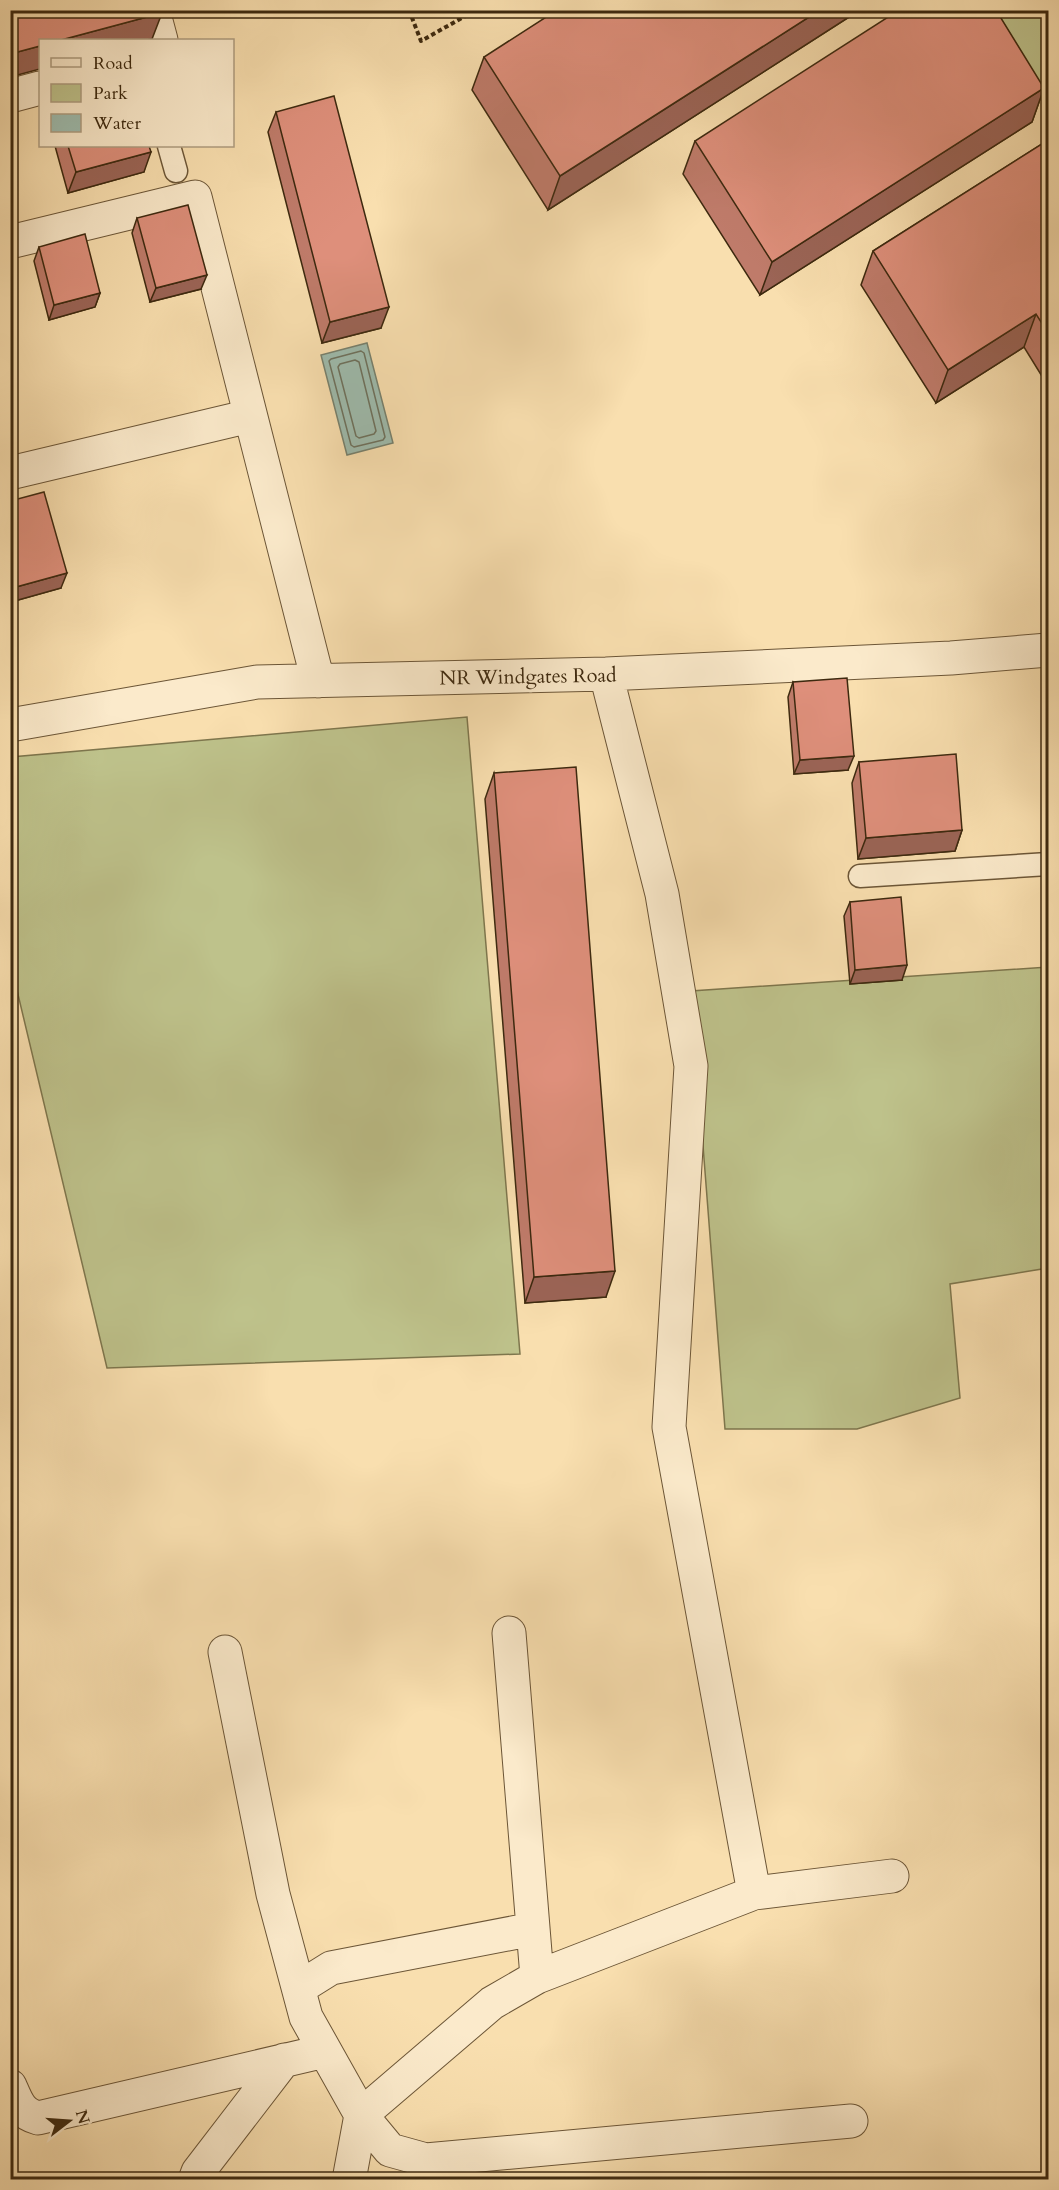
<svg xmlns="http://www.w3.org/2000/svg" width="1059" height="2190" font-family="Cardo,serif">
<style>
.green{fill:#bec28b;stroke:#7e764d;stroke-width:1.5}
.water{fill:#9ebcae;stroke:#77816e;stroke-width:1.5}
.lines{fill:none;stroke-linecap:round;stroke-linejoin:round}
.shore{stroke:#6e725e;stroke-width:1.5}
.service-casing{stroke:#6c5637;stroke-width:25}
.minor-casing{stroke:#6c5637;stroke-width:35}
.path{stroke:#3d290f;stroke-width:4;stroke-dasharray:4.5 3;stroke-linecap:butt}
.service{stroke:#fbeacb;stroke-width:22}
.minor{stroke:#fbeacb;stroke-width:33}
.wall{fill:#bf7b6a;stroke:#3d290f;stroke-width:1.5}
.shaded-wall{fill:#9b6456;stroke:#3d290f;stroke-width:1.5}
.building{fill:#de8f7b;stroke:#3d290f;stroke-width:1.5}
.labels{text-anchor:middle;stroke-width:6;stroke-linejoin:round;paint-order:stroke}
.street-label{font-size:20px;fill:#3d290f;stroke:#fbeacb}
</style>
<rect width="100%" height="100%" fill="#f9dfaf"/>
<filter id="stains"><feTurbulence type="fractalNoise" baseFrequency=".00333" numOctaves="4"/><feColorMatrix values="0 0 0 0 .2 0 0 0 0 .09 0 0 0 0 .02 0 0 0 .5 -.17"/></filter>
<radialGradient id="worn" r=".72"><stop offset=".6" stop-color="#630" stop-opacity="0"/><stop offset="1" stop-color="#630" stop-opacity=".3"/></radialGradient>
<path class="green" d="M996,11h52v86z
M467,717l53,637 -413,14 -96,-403v-208z
M1048,967v301l-98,16 10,114 -103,31h-132l-34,-438z"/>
<path class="water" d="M367,343l26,100 -46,12 -26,-100z"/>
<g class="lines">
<path class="shore" d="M361,351l3,2 21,84 -2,3 -29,7 -3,-2 -22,-84 2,-2z
M355,360l4,2 17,69 -2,3 -15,4 -3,-2 -18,-69 2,-3z"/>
<defs>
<path id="service" d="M169,146l7,25
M860,876l188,-12"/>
<path id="minor" d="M153,10l8,30
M10,96l30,-8
M10,242l185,-45 123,484
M10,473l240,-57
M10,725l247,-43 349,-8 345,-16 97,-8
M509,1633l28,344
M225,1652l48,242 33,123 55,98 29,35 36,10 425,-39
M754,1893l138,-17
M299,1988l32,-20 202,-39
M10,2086c7,16 10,27 28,32l287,-67
M195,2180l3,-8 86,-112
M349,2180l12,-65 131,-112 45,-26 217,-84 -85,-466 22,-361 -29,-172 -56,-220"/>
</defs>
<use href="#service" class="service-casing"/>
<use href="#minor" class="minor-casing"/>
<path class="path" d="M409,10l12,31 55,-31"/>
<use href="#service" class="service"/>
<use href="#minor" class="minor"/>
</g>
<path class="wall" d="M860,10l-312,200 -76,-120 12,-33z
M1044,88l-12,34 -272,173 -77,-121 12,-33z
M276,112l105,216 -59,15 -54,-211z
M1048,140v246l-24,-39 -88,56 -75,-118 12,-34z
M55,146h94l-5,26 -76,21z
M137,218l64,71 -51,13 -18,-69z
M39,247l61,46 -5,14 -46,13 -15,-59z
M10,501l51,87 -50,14 -1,-3z
M793,682l55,88 -54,4 -6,-77z
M859,762l103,68 -7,21 -97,8 -6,-76z
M494,773l112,524 -81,6 -40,-504z
M850,902l52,78 -52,4 -6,-68z"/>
<path class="shaded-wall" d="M820,10h40l-312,200 12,-34z
M162,13l-10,26 -6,1h-85z
M40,46v23l-30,8v-23z
M1044,88l-12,34 -272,173 12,-33z
M151,152l-7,20 -76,21 8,-21z
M207,275l-6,14 -51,13 6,-14z
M100,293l-5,14 -46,13 5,-15z
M389,307l-8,21 -59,15 8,-21z
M1036,314l-12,33 -88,56 12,-33z
M16,433l-6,15v-14z
M67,573l-6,15 -50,14 5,-15z
M854,756l-6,14 -54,4 6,-14z
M962,830l-7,21 -97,8 8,-21z
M907,965l-5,15 -52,4 5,-14z
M615,1271l-9,26 -81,6 9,-26z"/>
<path class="building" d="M10,10h151l1,3 -101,27h-21v6l-30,8z
M557,10h263l-260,166 -76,-119z
M899,10h97l48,78 -272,174 -77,-121z
M334,96l55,211 -59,15 -54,-210z
M1048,140v193l-12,-19 -88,56 -75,-119z
M68,146h81l2,6 -75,20z
M188,205l19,70 -51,13 -19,-70z
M85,234l15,59 -46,12 -15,-58z
M10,414l6,19 -6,1z
M44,492l23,81 -51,14 -6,-21v-65z
M847,678l7,78 -54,4 -7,-78z
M956,754l6,76 -96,8 -7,-76z
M576,767l39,504 -81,6 -40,-504z
M901,897l6,68 -52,5 -5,-68z"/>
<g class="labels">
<g class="street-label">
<text transform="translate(528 676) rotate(-1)" y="7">NR Windgates Road</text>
</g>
</g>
<rect width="1059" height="2190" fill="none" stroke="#f9dfaf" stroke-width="36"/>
<rect x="12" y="12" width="1035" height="2166" fill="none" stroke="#3d290f" stroke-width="3"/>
<rect x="18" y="18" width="1023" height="2154" fill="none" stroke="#3d290f" stroke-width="1.5"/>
<rect x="39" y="39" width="195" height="108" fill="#fbeacb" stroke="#af9d80" stroke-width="1.5"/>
<rect x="51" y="58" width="30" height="9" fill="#fbeacb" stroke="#af9d80" stroke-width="1.5"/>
<text x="93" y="69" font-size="18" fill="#3d290f">Road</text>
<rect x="51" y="84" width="30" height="18" fill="#bec28b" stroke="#af9d80" stroke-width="1.5"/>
<text x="93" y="99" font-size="18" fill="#3d290f">Park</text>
<rect x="51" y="114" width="30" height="18" fill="#9ebcae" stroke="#af9d80" stroke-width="1.5"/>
<text x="93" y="129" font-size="18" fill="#3d290f">Water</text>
<g transform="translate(69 2121) rotate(73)" stroke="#fbeacb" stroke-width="4.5" paint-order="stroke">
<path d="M0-4.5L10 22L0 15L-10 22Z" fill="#3d290f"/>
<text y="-9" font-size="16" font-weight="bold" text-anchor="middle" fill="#3d290f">N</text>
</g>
<rect width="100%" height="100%" filter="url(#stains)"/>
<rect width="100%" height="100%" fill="url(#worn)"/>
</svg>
